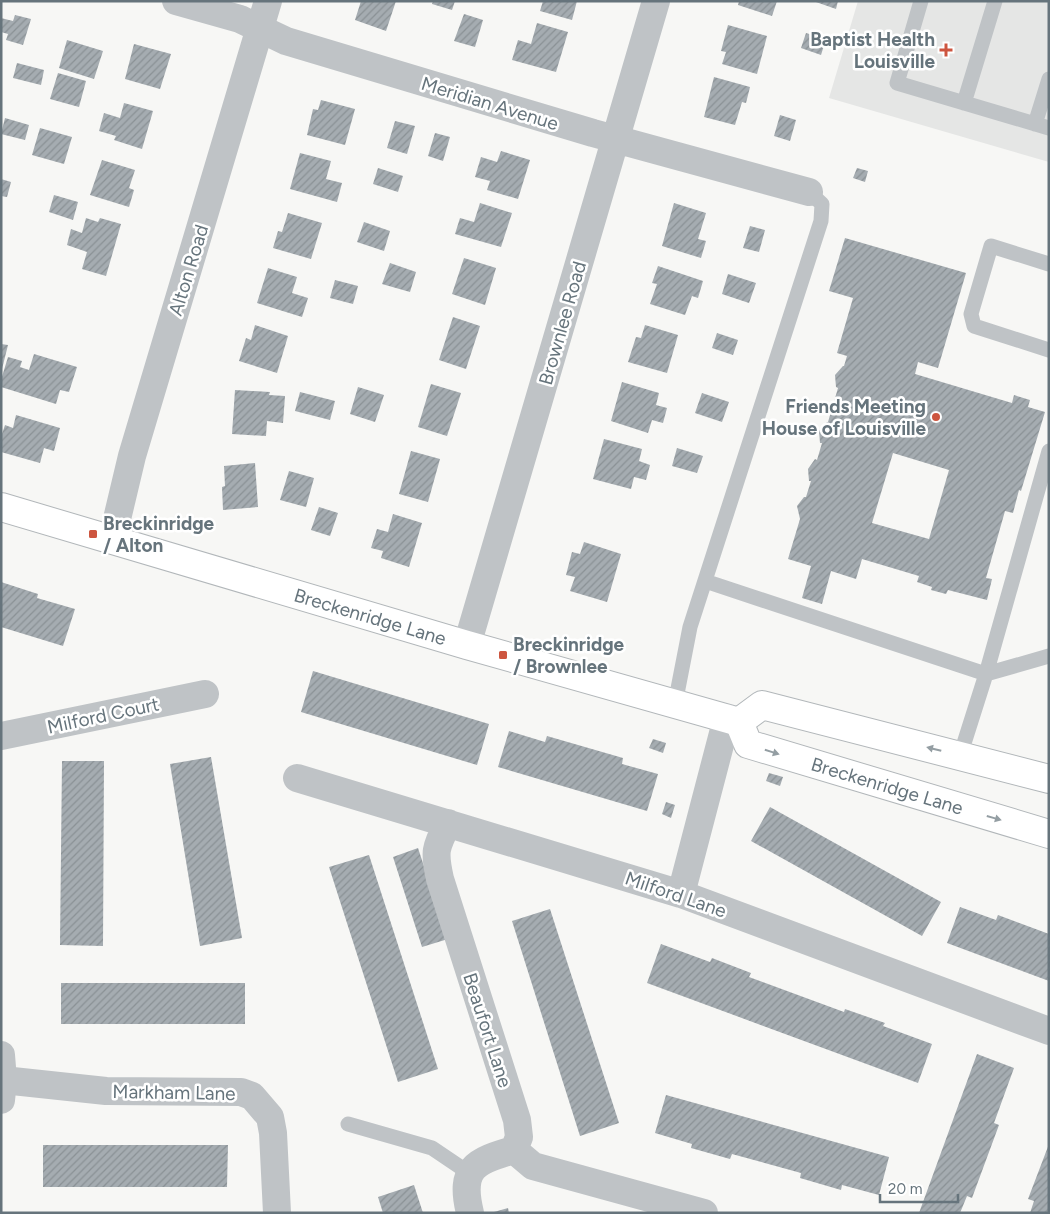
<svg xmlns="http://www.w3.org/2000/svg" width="1050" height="1214" font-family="Figtree,sans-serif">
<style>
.built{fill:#e5e6e5}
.building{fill:url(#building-hatch);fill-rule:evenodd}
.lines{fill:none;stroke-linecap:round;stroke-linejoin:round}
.secondary-casing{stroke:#b2b7ba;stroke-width:30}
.lane{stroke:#bfc3c6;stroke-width:15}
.street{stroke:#bfc3c6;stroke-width:28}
.secondary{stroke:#fff;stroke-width:28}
.oneway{fill:#949ea3}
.poi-dot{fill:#cd553f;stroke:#fff;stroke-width:2}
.labels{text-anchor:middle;stroke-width:5;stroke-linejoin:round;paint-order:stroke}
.poi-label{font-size:19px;font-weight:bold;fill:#66747c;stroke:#fff;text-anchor:end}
.street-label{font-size:19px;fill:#66747c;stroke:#fff}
</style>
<defs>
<pattern id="building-hatch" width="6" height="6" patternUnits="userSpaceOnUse" patternTransform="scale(1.25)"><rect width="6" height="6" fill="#a5acb1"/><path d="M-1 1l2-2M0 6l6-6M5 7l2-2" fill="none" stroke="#8a9195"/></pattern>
</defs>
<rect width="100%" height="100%" fill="#f7f7f5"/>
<path class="built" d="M858,1h191v161l-220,-64z"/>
<path class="building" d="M361,1h35l-10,30 -31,-11z
M433,1h22l-3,9 -20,-6z
M543,1h34l-5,19 -32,-9z
M739,1h38l-5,15 -34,-11z
M813,1h25l-2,8z
M464,14l19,6 -8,27 -21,-6z
M15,15l16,4 -8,26 -17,-5 2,-6 -7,-2v-14l12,3z
M537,23l31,9 -12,40 -44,-12 6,-20 13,4z
M728,25l39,11 -10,38 -35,-10 4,-12 -5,-1z
M806,33l20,6 -5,16 -20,-7z
M67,40l36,11 -9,28 -35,-11z
M134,44l37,10 -11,35 -35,-10z
M17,63l27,7 -3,15 -28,-7z
M58,73l28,8 -7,26 -29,-8z
M714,77l36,10 -4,16 -4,-1 -7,23 -31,-8z
M321,100l34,9 -10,36 -38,-10 6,-26 5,1z
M124,103l29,8 -11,38 -28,-9 2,-4 -17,-5 5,-18 16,5z
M780,115l16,5 -6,21 -16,-5z
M5,118l24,7 -4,15 -24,-6z
M395,121l20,5 -8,28 -20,-6z
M40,128l32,9 -8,27 -32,-9z
M435,133l15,4 -7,24 -15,-5z
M501,151l29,9 -12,39 -31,-9 3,-9 -15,-4 6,-20 16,5z
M300,153l31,8 -5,18 16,4 -5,19 -47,-13z
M102,160l33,10 -6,18 5,2 -5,17 -39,-12z
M378,168l25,8 -5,16 -25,-8z
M857,168l11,3 -3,11 -12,-4z
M1,179l10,3 -4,15 -6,-1z
M54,195l24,7 -5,18 -24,-8z
M480,203l32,10 -11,34 -46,-13 5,-16 14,4z
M674,203l32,10 -8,26 8,2 -5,17 -39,-12z
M288,213l34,10 -11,36 -38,-11 5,-17 4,1z
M86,218l12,4 2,-4 21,6 -15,52 -24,-7 5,-17 -20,-7 4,-16 11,4z
M364,222l26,9 -6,20 -27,-9z
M750,226l15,4 -6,22 -16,-4z
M845,238l121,35 -28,95 -20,-6 -3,12 97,29 2,-8 16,5 -2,7 17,5 -24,79 -2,-1 -6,23 -8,-2 -19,67 6,1 -5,21 -39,-10 -2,4 -15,-4 1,-3 -15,-5 2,-6 -57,-17 -6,20 -25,-8 -9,33 -20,-6 9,-32 -23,-7 12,-40 -3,-13 7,-9h2l5,-16h-2l-1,-12 7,-10 2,1 5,-17h-2l-1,-12 8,-9h1l10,-34 -2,-1 -1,-12 8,-9h1l3,-10 -10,-3 16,-55 -24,-7zM893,453l56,17 -20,69 -57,-16z
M464,258l32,10 -11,37 -33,-11z
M390,263l26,9 -6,20 -28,-8z
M658,266l45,15 -5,17 -6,-2 -7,19 -35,-11 7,-20 -5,-1z
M268,268l29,9 -5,16 16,5 -6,19 -45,-14z
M728,274l28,9 -7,20 -27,-9z
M335,280l23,6 -5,18 -23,-6z
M453,317l27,9 -14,43 -27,-9z
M255,325l33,11 -11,37 -38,-12 7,-23 5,2z
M645,325l33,10 -11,38 -39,-11 8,-25 5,1z
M717,333l21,7 -5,15 -21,-7z
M1,344l7,1 -6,24h-1z
M34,354l43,13 -8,25 -9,-2 -4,14 -55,-17v-7l7,-23 14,4 -2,6 9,3z
M622,382l37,11 -3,12 11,3 -4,15 -11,-3 -4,13 -37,-12z
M431,384l30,9 -14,43 -29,-9z
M358,387l26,8 -9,27 -25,-8z
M235,390l35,2 -1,3 16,1 -2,27 -16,-2 -1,15 -34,-2z
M300,392l35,9 -5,19 -35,-9z
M702,393l27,9 -7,20 -27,-9z
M16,415l44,13 -6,23 -10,-3 -4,15 -39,-11v-15l4,-12 8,3z
M604,439l38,10 -3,12 11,4 -4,15 -12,-3 -3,12 -38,-10z
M677,448l26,8 -6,17 -25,-7z
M411,451l29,8 -12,43 -29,-8z
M255,463l3,44 -35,3 -1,-23 3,-1 -1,-20z
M289,471l25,7 -8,29 -26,-7z
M319,507l19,6 -8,23 -19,-6z
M393,514l29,9 -13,44 -28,-9 2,-7 -12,-3 6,-19 11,3z
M584,542l37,12 -14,48 -37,-11 5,-14 -9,-2 6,-23 8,2z
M1,582l37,12 -1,4 38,11 -12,37 -62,-19z
M313,671l176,53 -12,41 -176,-53z
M509,731l36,11 2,-6 76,22 -1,6 36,10 -11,37 -149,-44z
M653,739l13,4 -3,10 -14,-5z
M211,757l31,181 -42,8 -30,-182z
M62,761h42l-1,185 -43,-1z
M769,773l14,4 -3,9 -14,-5z
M666,802l9,3 -4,13 -9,-4z
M770,807l171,95 -19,34 -171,-95z
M418,848l30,91 -26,8 -29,-90z
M369,855l69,214 -40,13 -69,-215z
M960,907l36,13 2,-5 51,19v47l-102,-38z
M550,909l69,214 -39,13 -68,-215z
M661,944l49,18 2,-4 39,15 -2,4 95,35 1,-3 40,14 -2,3 49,18 -14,39 -271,-100z
M61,983h184v41h-184z
M977,1054l37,14 -20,55 5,2 -27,73 -5,-2 -7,17h-41z
M666,1095l223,62 -10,38 -37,-10 -1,5 -41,-12 1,-5 -69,-19 -2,5 -39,-11 1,-4 -37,-11z
M1049,1144v69h-19l4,-12 -6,-2z
M43,1145h185l-1,42h-184z
M414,1185l9,28h-40l-5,-16z
M508,1208l1,5h-15v-1z"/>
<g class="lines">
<defs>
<g id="secondary">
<path id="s1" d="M1,507l466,138 272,77"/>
<path id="s2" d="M739,722l9,22 301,90"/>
<path d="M739,722l23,-17 287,74"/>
</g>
</defs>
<use href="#secondary" class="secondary-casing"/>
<path class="lane" d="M921,1l-24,82 152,45
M964,103l31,-102
M1035,124l14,-45
M1049,264l-58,-18 -20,68 3,12 75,24
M705,581l281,93 -26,82
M986,674l63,-223
M986,674l63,-18
M675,704l15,-77 131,-406 1,-17 -13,-12
M348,1124l84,24 37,25"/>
<path class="street" d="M176,1l64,18 46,22 307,92 216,59
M112,540l20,-84 136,-455
M467,645l189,-644
M1,736l204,-42
M297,778l384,116 368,137
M448,823c-13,25 -14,29 -8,56l77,241 2,17 -5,13c-39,11 -55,18 -44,63
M681,894l46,-176
M1,1055l2,25 -2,20
M3,1080l103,11 135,1 11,4 18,21 3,16 4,80
M514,1150l19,16 171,47"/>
<use href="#secondary" class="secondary"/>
</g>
<defs><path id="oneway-solid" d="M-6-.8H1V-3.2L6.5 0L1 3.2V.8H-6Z" transform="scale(1.25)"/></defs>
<g class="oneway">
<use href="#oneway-solid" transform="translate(934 749) rotate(-166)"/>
<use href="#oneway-solid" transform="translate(772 752) rotate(17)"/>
<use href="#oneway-solid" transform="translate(994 818) rotate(16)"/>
</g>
<g class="poi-dot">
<path d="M943.5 42.5h5v5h5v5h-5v5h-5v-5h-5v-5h5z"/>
<circle cx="936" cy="417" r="5"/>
<rect x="88" y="529" width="10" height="10" rx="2.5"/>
<rect x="498" y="650" width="10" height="10" rx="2.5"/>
</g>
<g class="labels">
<g class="poi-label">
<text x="935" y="46">Baptist Health<tspan x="935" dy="22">Louisville</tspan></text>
<text x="926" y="413">Friends Meeting<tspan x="926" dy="22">House of Louisville</tspan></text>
<text x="103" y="530" text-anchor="start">Breckinridge<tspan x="103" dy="22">/ Alton</tspan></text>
<text x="513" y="651" text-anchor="start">Breckinridge<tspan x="513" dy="22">/ Brownlee</tspan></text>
</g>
<g class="street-label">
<text transform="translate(490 103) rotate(17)" y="7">Meridian Avenue</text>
<text transform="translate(188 270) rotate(-73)" y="7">Alton Road</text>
<text transform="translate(562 323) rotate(-74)" y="7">Brownlee Road</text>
<text dy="7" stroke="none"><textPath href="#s1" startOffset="385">Breckenridge Lane</textPath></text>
<text transform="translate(103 715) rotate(-12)" y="7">Milford Court</text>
<text dy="7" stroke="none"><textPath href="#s2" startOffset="169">Breckenridge Lane</textPath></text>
<text transform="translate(676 894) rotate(19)" y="7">Milford Lane</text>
<text transform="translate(488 1030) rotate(72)" y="7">Beaufort Lane</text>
<text transform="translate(174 1092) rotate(1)" y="7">Markham Lane</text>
</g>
</g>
<rect width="1050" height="1214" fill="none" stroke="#66747c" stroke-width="5"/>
<path d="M880 1194v8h78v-8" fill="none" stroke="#66747c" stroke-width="2.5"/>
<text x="888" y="1194" font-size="15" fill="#66747c" stroke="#ffffff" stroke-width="4" paint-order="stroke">20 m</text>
</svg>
